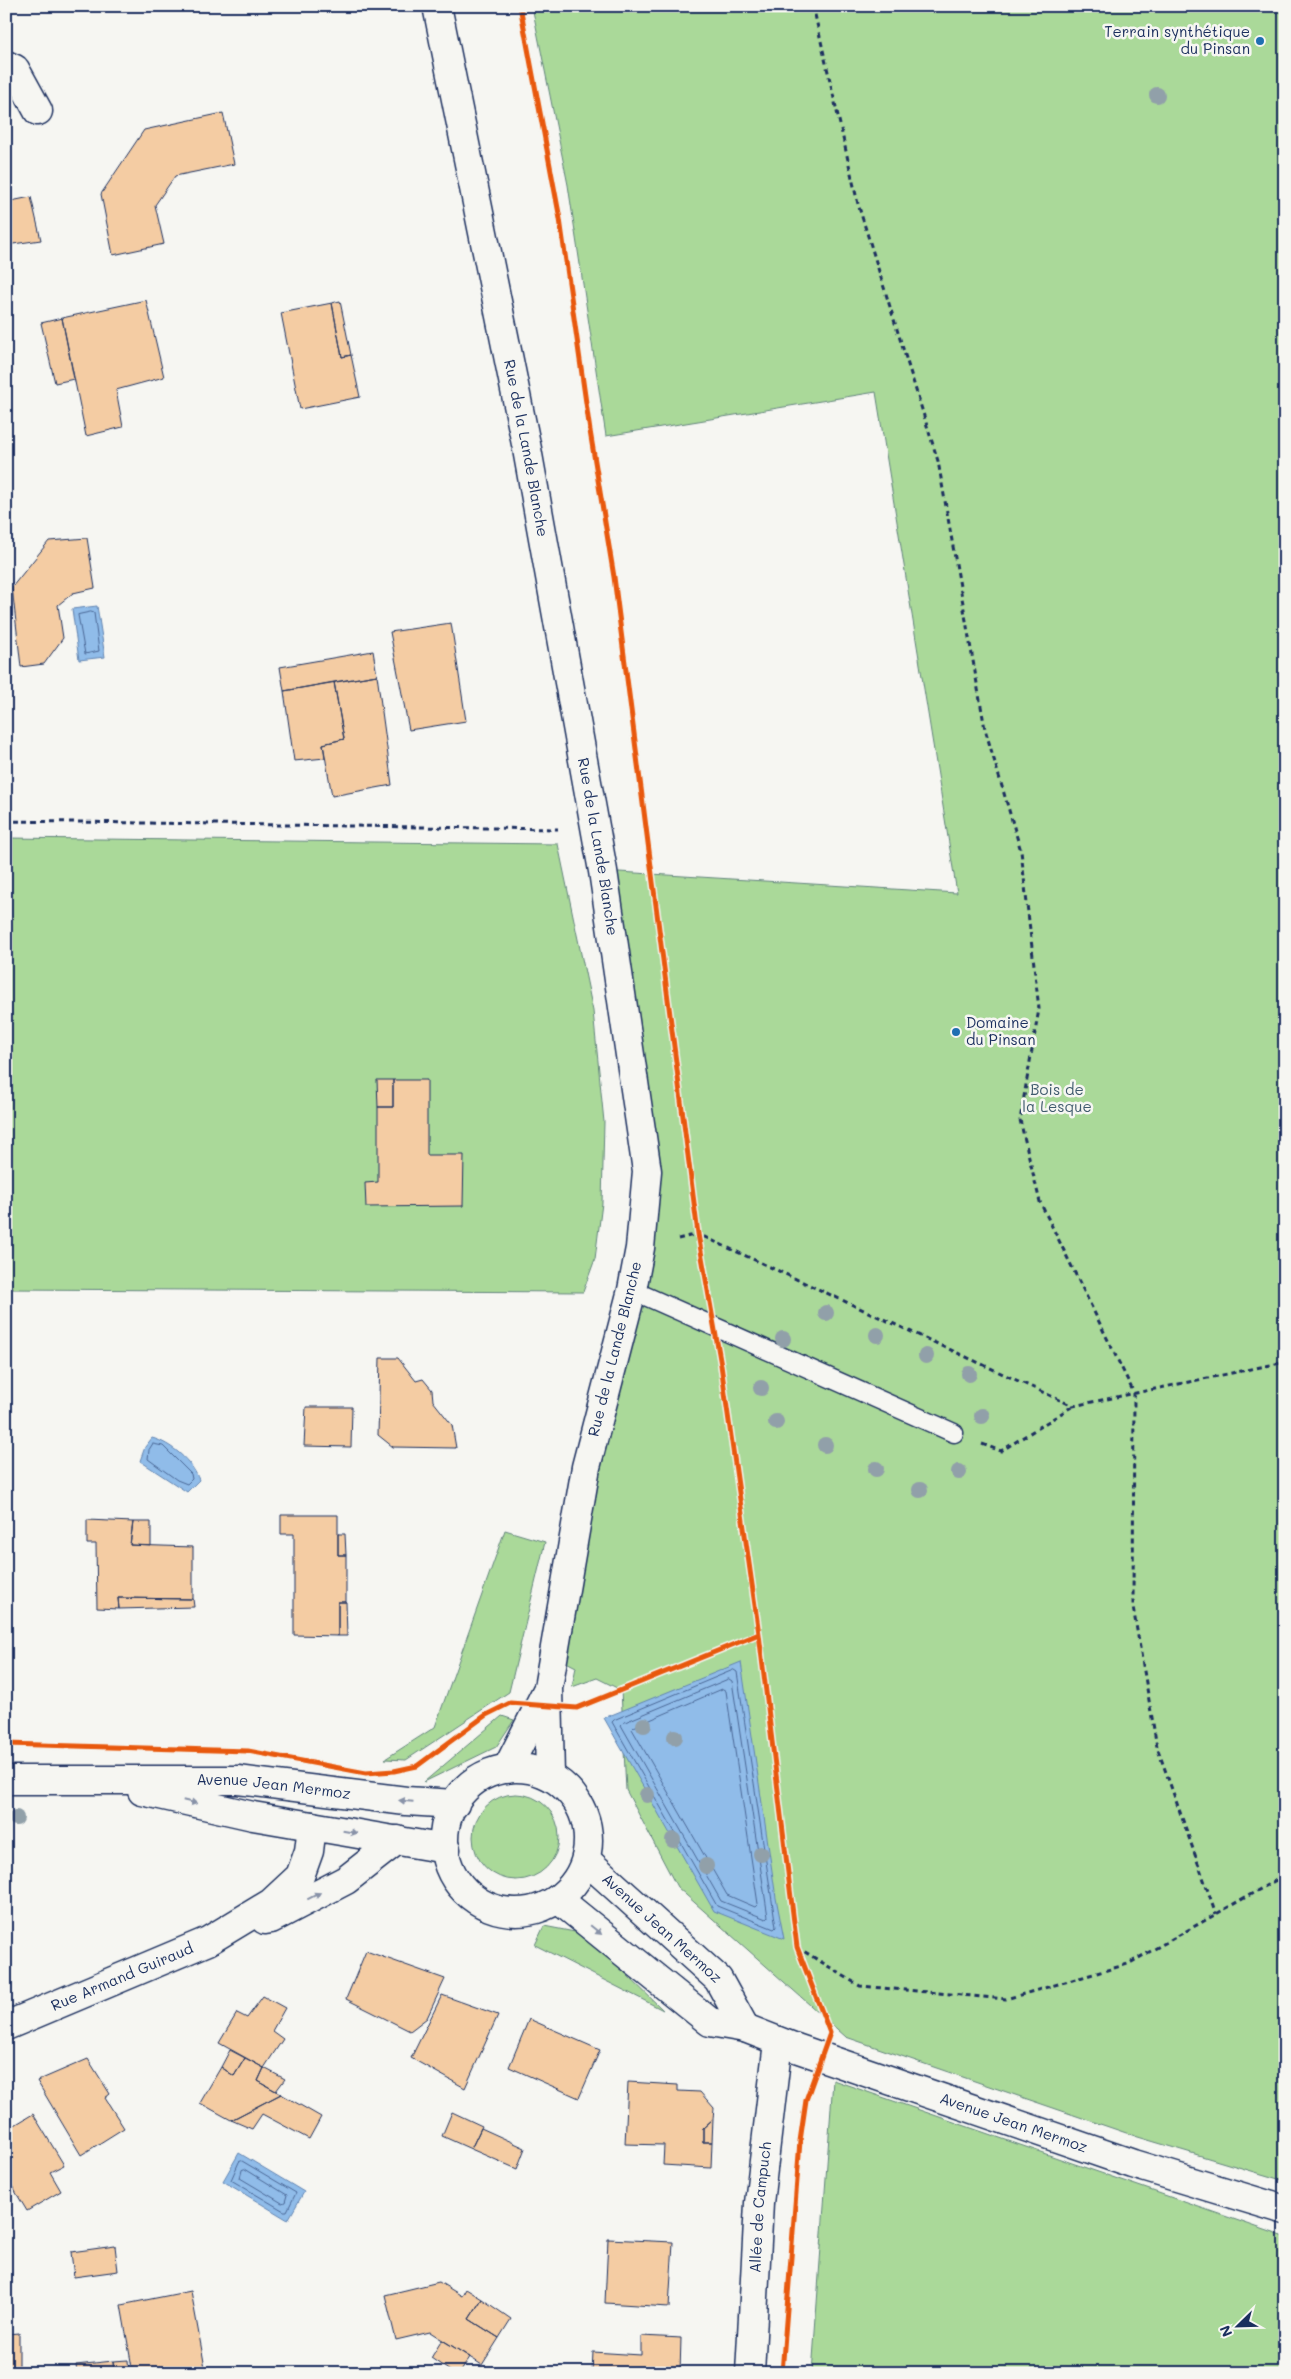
<svg xmlns="http://www.w3.org/2000/svg" width="1291" height="2379" font-family="Mali,sans-serif">
<style>
.green{fill:#aad999;stroke:#62847c}
.water{fill:#90bce9;stroke:#6184b1}
.lines{fill:none;stroke-linecap:round;stroke-linejoin:round}
.shore{stroke:#4a6796;stroke-width:1}
.building{fill:#f4cca3;stroke:#1b2f5e}
.lane-casing{stroke:#1b2f5e;stroke-width:21}
.street-casing{stroke:#1b2f5e;stroke-width:31}
.secondary-casing{stroke:#1b2f5e;stroke-width:31}
.path{stroke:#1b2f5e;stroke-width:3;stroke-dasharray:5 4;stroke-linecap:butt}
.lane{stroke:#f6f6f2;stroke-width:18}
.street{stroke:#f6f6f2;stroke-width:28}
.secondary{stroke:#f6f6f2;stroke-width:28}
.cycleway-casing{stroke:#f6f6f2;stroke-width:8}
.cycleway{stroke:#e8590c;stroke-width:5}
.tree{fill:#91a0a9}
.oneway{fill:#8892a8}
.poi-dot{fill:#1f6fb2;stroke:#f6f6f2;stroke-width:2}
.labels{text-anchor:middle;stroke-width:5;stroke-linejoin:round;paint-order:stroke}
.poi-label{font-size:15px;fill:#1b2f5e;stroke:#f6f6f2;text-anchor:end}
.street-label{font-size:15px;fill:#1b2f5e;stroke:#f6f6f2}
.park-label{font-size:15px;fill:#3f5a6d;stroke:#f6f6f2}
</style>
<rect width="100%" height="100%" fill="#f6f6f2"/>
<filter id="ink" filterUnits="userSpaceOnUse"><feTurbulence type="fractalNoise" baseFrequency=".02" numOctaves="2"/><feDisplacementMap in="SourceGraphic" scale="10" xChannelSelector="R" yChannelSelector="G"/><feConvolveMatrix kernelMatrix="1 2 1 2 8 2 1 2 1" color-interpolation-filters="sRGB"/></filter>
<g filter="url(#ink)">
<path class="green" d="M532,6h753v2175l-147,-44 -292,-100 -169,-150 -51,-97 -5,-100 -24,-12 -25,9 4,-20 -29,-15 100,-481 -44,-300 354,22 -81,-501 -270,44 -38,-251z
M6,838l552,6 35,167 11,111 -2,81 -7,56 -12,33 -577,-3z
M505,1530l40,12 -36,150 -103,68 -21,-1 50,-32z
M502,1716l12,4 -18,27 -72,35z
M473 1837a43 43 0 1 1 86 0a43 43 0 1 1-86 0Z
M544,1926l41,8 78,76 -128,-65z
M833,2080l452,157v136h-473z"/>
<path class="water" d="M97,606l8,51 -26,3 -7,-51z
M152,1438c19,5 40,23 47,42l-12,12 -47,-31 5,-14z
M741,1662l35,236 8,41 -70,-28 -110,-193z
M239,2153l65,39 -16,28 -65,-39z"/>
<g class="lines">
<path class="shore" d="M91,612l3,1 5,38 -14,3 -7,-39z
M153,1444l10,2 28,28 1,5 -5,5 -10,-4 -29,-21 1,-9z
M734,1670l3,2 39,255 -2,2 -57,-23 -105,-184 2,-2z
M729,1679l3,2 36,236 -2,2 -45,-18 -100,-176 2,-2z
M723,1689l3,2 32,213 -3,3 -28,-12 -95,-166 2,-2z
M242,2161l54,32 -9,18h-3l-53,-31 8,-18z
M245,2169l42,26 -2,7 -3,1 -42,-25 2,-8z"/>
</g>
<path class="building" d="M223,113l11,51 -59,12 -20,29 9,39 -51,11 -12,-61 43,-64z
M31,197l10,43 -35,5v-43z
M146,300l18,77 -48,13 7,37 -37,9 -24,-118z
M340,301l11,54 -9,2 -10,-54z
M332,303l10,54 9,-2 9,42 -60,12 -19,-96z
M62,318l12,61 -19,4 -14,-60z
M87,538l8,50 -22,5 -15,12 5,33 -19,26 -23,3 -9,-80 37,-46z
M451,623l15,98 -57,9 -19,-98z
M373,651l4,24 -93,16 -4,-24z
M377,675l15,110 -60,11 -9,-52 21,-5 -10,-57z
M334,682l10,57 -21,5 2,14 -31,3 -10,-70z
M377,1080h16v27h-15z
M393,1080h34v75h37l-1,51 -97,1 -1,-24 13,-1v-75h15z
M380,1358h18l18,23 7,-2 9,11 1,11 19,24 4,23 -63,-1 -15,-12z
M306,1407h46l-1,40 -47,-1z
M281,1515h57v40h8v47h-8v34l-44,-1v-101h-13z
M87,1520l46,2 -3,23 63,2v52l-75,-1 1,11 -22,-1 -1,-64h-9z
M133,1522h18v24l-21,-1z
M338,1534h7l1,21h-8z
M118,1598l75,1 1,8 -75,2z
M338,1602h8l1,34h-9z
M366,1951l79,28 -18,39 -17,13 -64,-32z
M442,1995l56,20 -33,73 -54,-30z
M263,1996l22,12 -13,23 11,8 -19,29 -45,-25 18,-30 10,5z
M529,2019l71,31 -21,48 -70,-31z
M230,2050l15,8 -11,18 -13,-9z
M245,2058l19,10 -6,13 23,13 -50,26 -31,-17 21,-36 13,9z
M88,2059l22,35 -5,4 19,30 -43,27 -44,-74z
M264,2068l21,11 -9,12 -18,-10z
M628,2082l50,3v6l22,1 14,16 -1,11 -10,9v14h9l-1,26 -48,-3 1,-20 -39,-1z
M281,2094l40,23 -12,22 -47,-25 -10,15 -21,-9z
M452,2112l30,14 -11,23 -29,-13z
M33,2114l31,51 -14,7 11,19 -34,20 -21,-35v-51l2,4z
M713,2119l-1,23h-9v-14z
M481,2128l44,20 -8,21 -46,-20z
M608,2239l65,3 -4,65 -64,-4z
M115,2246l3,25 -44,6 -3,-25z
M439,2282l23,14 4,-7 16,10 -13,20 30,19 -17,27 -52,-33 -34,8 -11,-45z
M191,2291l15,82h-73l-12,-68z
M482,2299l29,20 -12,19 -30,-19z
M19,2333v34h-13v-33z
M641,2336l40,2 -1,35h-88l1,-21 48,3z
M442,2340l28,17 -10,16h-7l-22,-15z
M128,2360l1,13h-15l-1,-12z
M113,2361l1,12h-37l-1,-8z"/>
<g class="lines">
<defs>
<path id="lane" d="M632,1290l322,143"/>
<g id="street">
<path id="s1" d="M437,6l90,443 76,422 44,300 -7,77 -8,42 -46,177 -38,221 2,88"/>
<path d="M6,65l9,4 23,42"/>
<path d="M507,1769l39,-77"/>
<path d="M265,1920l6,-1 75,-39 51,-40"/>
<path id="s2" d="M6,2026l202,-85 63,-38 29,-27 9,-25 3,-25"/>
<path id="s3" d="M750,2373l9,-170 19,-161"/>
</g>
<g id="secondary">
<circle cx="516" cy="1840" r="72"/>
<path id="s4" d="M6,1780h232l168,21 49,3"/>
<path d="M142,1791l111,25 193,33"/>
<path id="s5" d="M586,1860l132,119 27,49"/>
<path id="s6" d="M558,1899l152,123 35,6 51,20 337,116 152,46"/>
</g>
</defs>
<use href="#lane" class="lane-casing"/>
<use href="#street" class="street-casing"/>
<use href="#secondary" class="secondary-casing"/>
<path class="path" d="M813,6l45,198 80,257 47,268 36,122 18,158 -19,111 20,82 94,191 -1,214 24,140 59,167
M6,821l552,8
M678,1239l20,-5 375,172 212,-44
M982,1444l19,7 72,-45
M797,1947l63,39 146,13 122,-35 157,-89"/>
<use href="#lane" class="lane"/>
<use href="#street" class="street"/>
<use href="#secondary" class="secondary"/>
<defs>
<path id="cycleway" d="M520,6l40,213 30,212 24,146 84,657 23,131 38,269 38,313 33,86 -24,67 -6,41 -18,232
M6,1744l242,7 118,22 28,-2 23,-5 69,-51 24,-12 67,5 182,-74"/>
</defs>
<use href="#cycleway" class="cycleway-casing"/>
<use href="#cycleway" class="cycleway"/>
</g>
<g class="tree">
<circle cx="1157" cy="95" r="8"/>
<circle cx="826" cy="1313" r="8"/>
<circle cx="877" cy="1335" r="8"/>
<circle cx="783" cy="1339" r="8"/>
<circle cx="926" cy="1356" r="8"/>
<circle cx="969" cy="1374" r="8"/>
<circle cx="761" cy="1388" r="8"/>
<circle cx="982" cy="1416" r="8"/>
<circle cx="776" cy="1422" r="8"/>
<circle cx="825" cy="1445" r="8"/>
<circle cx="876" cy="1469" r="8"/>
<circle cx="959" cy="1472" r="8"/>
<circle cx="920" cy="1490" r="8"/>
<circle cx="644" cy="1725" r="8"/>
<circle cx="675" cy="1737" r="8"/>
<circle cx="647" cy="1795" r="8"/>
<circle cx="16" cy="1818" r="8"/>
<circle cx="673" cy="1840" r="8"/>
<circle cx="761" cy="1854" r="8"/>
<circle cx="706" cy="1866" r="8"/>
</g>
<defs><path id="oneway-solid" d="M-6-.8H1V-3.2L6.5 0L1 3.2V.8H-6Z" transform="scale(1.25)"/></defs>
<g class="oneway">
<use href="#oneway-solid" transform="translate(406 1801) rotate(-175)"/>
<use href="#oneway-solid" transform="translate(190 1802) rotate(13)"/>
<use href="#oneway-solid" transform="translate(350 1832) rotate(10)"/>
<use href="#oneway-solid" transform="translate(314 1896) rotate(-27)"/>
<use href="#oneway-solid" transform="translate(596 1930) rotate(39)"/>
</g>
</g>
<g class="poi-dot">
<circle cx="1260" cy="41" r="5"/>
<circle cx="956" cy="1032" r="5"/>
</g>
<g class="labels">
<g class="poi-label">
<text x="1250" y="37">Terrain synthétique<tspan x="1250" dy="17">du Pinsan</tspan></text>
<text x="966" y="1028" text-anchor="start">Domaine<tspan x="966" dy="17">du Pinsan</tspan></text>
</g>
<g class="street-label">
<text dy="5" stroke="none"><textPath href="#s1" startOffset="451">Rue de la Lande Blanche</textPath></text>
<text dy="5" stroke="none"><textPath href="#s1" startOffset="856">Rue de la Lande Blanche</textPath></text>
<text transform="translate(615 1349) rotate(-76)" y="5">Rue de la Lande Blanche</text>
<text dy="5" stroke="none"><textPath href="#s4" startOffset="268">Avenue Jean Mermoz</textPath></text>
<text dy="5" stroke="none"><textPath href="#s5" startOffset="102">Avenue Jean Mermoz</textPath></text>
<text dy="5" stroke="none"><textPath href="#s2" startOffset="126">Rue Armand Guiraud</textPath></text>
<text dy="5" stroke="none"><textPath href="#s6" startOffset="516">Avenue Jean Mermoz</textPath></text>
<text dy="5" stroke="none"><textPath href="#s3" startOffset="166">Allée de Campuch</textPath></text>
</g>
<g class="park-label">
<text x="1057" y="1095">Bois de<tspan x="1057" dy="17">la Lesque</tspan></text>
</g>
</g>
<rect width="1291" height="2379" fill="none" stroke="#f6f6f2" stroke-width="25"/>
<rect x="12" y="12" width="1266" height="2354" fill="none" stroke="#1b2f5e" stroke-width="2" filter="url(#ink)"/>
<g transform="translate(1238 2326) rotate(247)" stroke="#f6f6f2" stroke-width="4" paint-order="stroke">
<path d="M0-4L9 19L0 12L-9 19Z" fill="#1b2f5e"/>
<text y="-8" font-size="14" font-weight="bold" text-anchor="middle" fill="#1b2f5e">N</text>
</g>
</svg>
